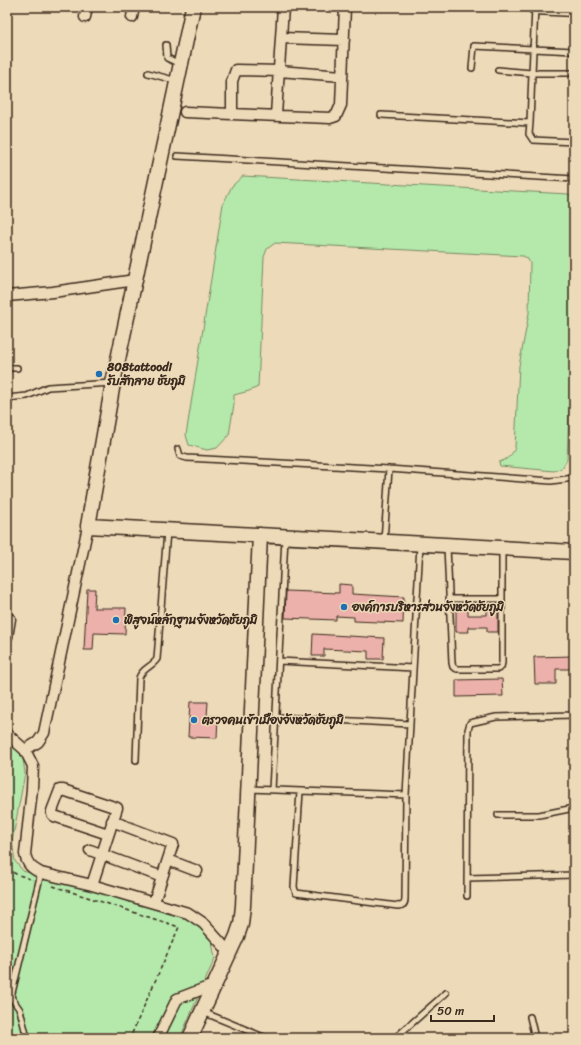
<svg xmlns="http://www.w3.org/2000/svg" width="581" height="1045" font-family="Sriracha,'Playpen Sans Thai',sans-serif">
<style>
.green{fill:#b4e9ab;stroke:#788a64}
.building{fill:#ecb1aa;stroke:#3b2a1e}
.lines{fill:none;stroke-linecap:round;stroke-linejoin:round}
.lane-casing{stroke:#3b2a1e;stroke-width:8}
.street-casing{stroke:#3b2a1e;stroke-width:13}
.secondary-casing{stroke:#3b2a1e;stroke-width:17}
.path{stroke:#3b2a1e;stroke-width:1.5;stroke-dasharray:4 3;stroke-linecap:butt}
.lane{stroke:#eddab8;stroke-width:5}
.street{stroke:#eddab8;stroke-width:10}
.secondary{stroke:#eddab8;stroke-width:14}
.poi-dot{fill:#1f6fb2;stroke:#eddab8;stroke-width:1.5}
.labels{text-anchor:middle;stroke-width:3;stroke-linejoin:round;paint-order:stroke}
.poi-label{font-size:12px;font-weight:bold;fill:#3b2a1e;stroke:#eddab8;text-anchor:start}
</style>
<rect width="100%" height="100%" fill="#eddab8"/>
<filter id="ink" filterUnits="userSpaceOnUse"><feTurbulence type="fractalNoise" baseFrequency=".025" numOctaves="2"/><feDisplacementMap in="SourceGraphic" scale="8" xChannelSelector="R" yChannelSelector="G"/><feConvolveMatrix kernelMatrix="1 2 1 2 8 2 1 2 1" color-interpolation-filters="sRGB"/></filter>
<g filter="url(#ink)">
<path class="green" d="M243,176l325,18 6,3v96l-7,167 -5,8 -8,3 -54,-5 -1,-4c8,-2 13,-7 16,-14l4,-82 10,-53 1,-50 -3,-5 -4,-2 -248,-13 -8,6 -3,8 -6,130 -9,4 -15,4v9l-5,31 -12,13 -10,2 -18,-5 -3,-10 37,-231 9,-18z
M7,739l11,10 5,10 2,14 -13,69 3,19 8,10 162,45 14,9 12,12 4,21 -35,80h-173z"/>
<path class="building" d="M339,584l13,1v9l52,3 -1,26 -49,-2v-4l-18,-1v4l-51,-2 1,-27 53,2z
M87,589h8l-1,19h32l-1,26 -31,-1 -1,17h-9z
M456,608h12v7h19v-7h11v24h-11v-5h-19l1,5h-13z
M313,634l71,4 -1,21h-15v-8l-44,-2v7h-12z
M574,656v13h-18v15h-21l-1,-27z
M502,679l1,17 -47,1v-17z
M190,702h18l-1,14h11l-1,22 -29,-1z"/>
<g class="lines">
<defs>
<path id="lane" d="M535,8l-3,65h42
M166,45l1,13 13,6
M472,68l2,-22 100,5
M148,73l29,8
M381,115l149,8 2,-50 -34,-3
M530,123l-1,11 4,6 41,2
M177,156l397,23
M7,368h10
M7,398l20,-2 21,-9 64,-4
M178,449l2,7 7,2 202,11 162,12 23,-3
M384,541l5,-72
M447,546l5,117 1,4 4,2h41l3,-2 1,-4v-113
M450,599h52
M279,661l134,7
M276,717l134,7
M136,760l3,-82c3,-10 13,-11 18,-19l10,-128
M249,789l157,6 14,-250
M272,790l13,-252
M300,791l-6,96 2,6 102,13c5,0 7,-2 7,-7l1,-104
M498,815h41l35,-7
M467,878l107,-3
M467,896l1,-166 2,-7 26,-6 78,-2
M7,996l4,1 9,13 7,28
M11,997l30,-124
M203,1012l63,26
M530,1017l5,21
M395,1038l51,-45"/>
<path id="street" d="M85,17l2,-10
M132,17l2,-10
M281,38l63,2
M185,112l145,6 6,-2 5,-11 4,-98
M232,114v-33l4,-11 43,1 63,5
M276,115l7,-108
M7,296l46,-4 82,-12
M7,637l3,-18
M7,734l18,16 8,16 -1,23 -7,65c2,10 6,14 16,19l51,12 96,28 15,10 27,30
M25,750l13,-8 6,-9 44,-207
M112,821l61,23 -19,58
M90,850l72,27
M168,860l29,11
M92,885l25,-77 -54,-18h-3l-8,21v3l2,2 54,18
M158,1038l19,-39 39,-15"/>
<path id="secondary" d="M193,7l-80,376 -25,143 486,26
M535,7l39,2
M190,1038l47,-102 4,-12 2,-18 17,-371"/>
</defs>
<use href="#lane" class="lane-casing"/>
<use href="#street" class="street-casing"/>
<use href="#secondary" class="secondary-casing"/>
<path class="path" d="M7,869l9,5 17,6
M53,886l126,41 -49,111"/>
<use href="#lane" class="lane"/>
<use href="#street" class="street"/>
<use href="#secondary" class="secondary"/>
</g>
</g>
<g class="poi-dot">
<circle cx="99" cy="374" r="4"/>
<circle cx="344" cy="607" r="4"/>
<circle cx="116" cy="620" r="4"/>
<circle cx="194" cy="720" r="4"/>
</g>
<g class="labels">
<g class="poi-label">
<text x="107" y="371">808tattoodi<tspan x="107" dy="14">รับสักลาย ชัยภูมิ</tspan></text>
<text x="352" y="611">องค์การบริหารส่วนจังหวัดชัยภูมิ</text>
<text x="124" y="624">พิสูจน์หลักฐานจังหวัดชัยภูมิ</text>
<text x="202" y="724">ตรวจคนเข้าเมืองจังหวัดชัยภูมิ</text>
</g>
</g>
<rect width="581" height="1045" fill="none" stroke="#eddab8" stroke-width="24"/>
<rect x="12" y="12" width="557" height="1021" fill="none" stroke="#3b2a1e" stroke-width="1.5" filter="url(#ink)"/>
<path d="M431 1015v6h63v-6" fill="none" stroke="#3b2a1e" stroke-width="2"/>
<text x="437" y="1015" font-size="12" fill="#3b2a1e" stroke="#eddab8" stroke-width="3" paint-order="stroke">50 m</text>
</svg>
